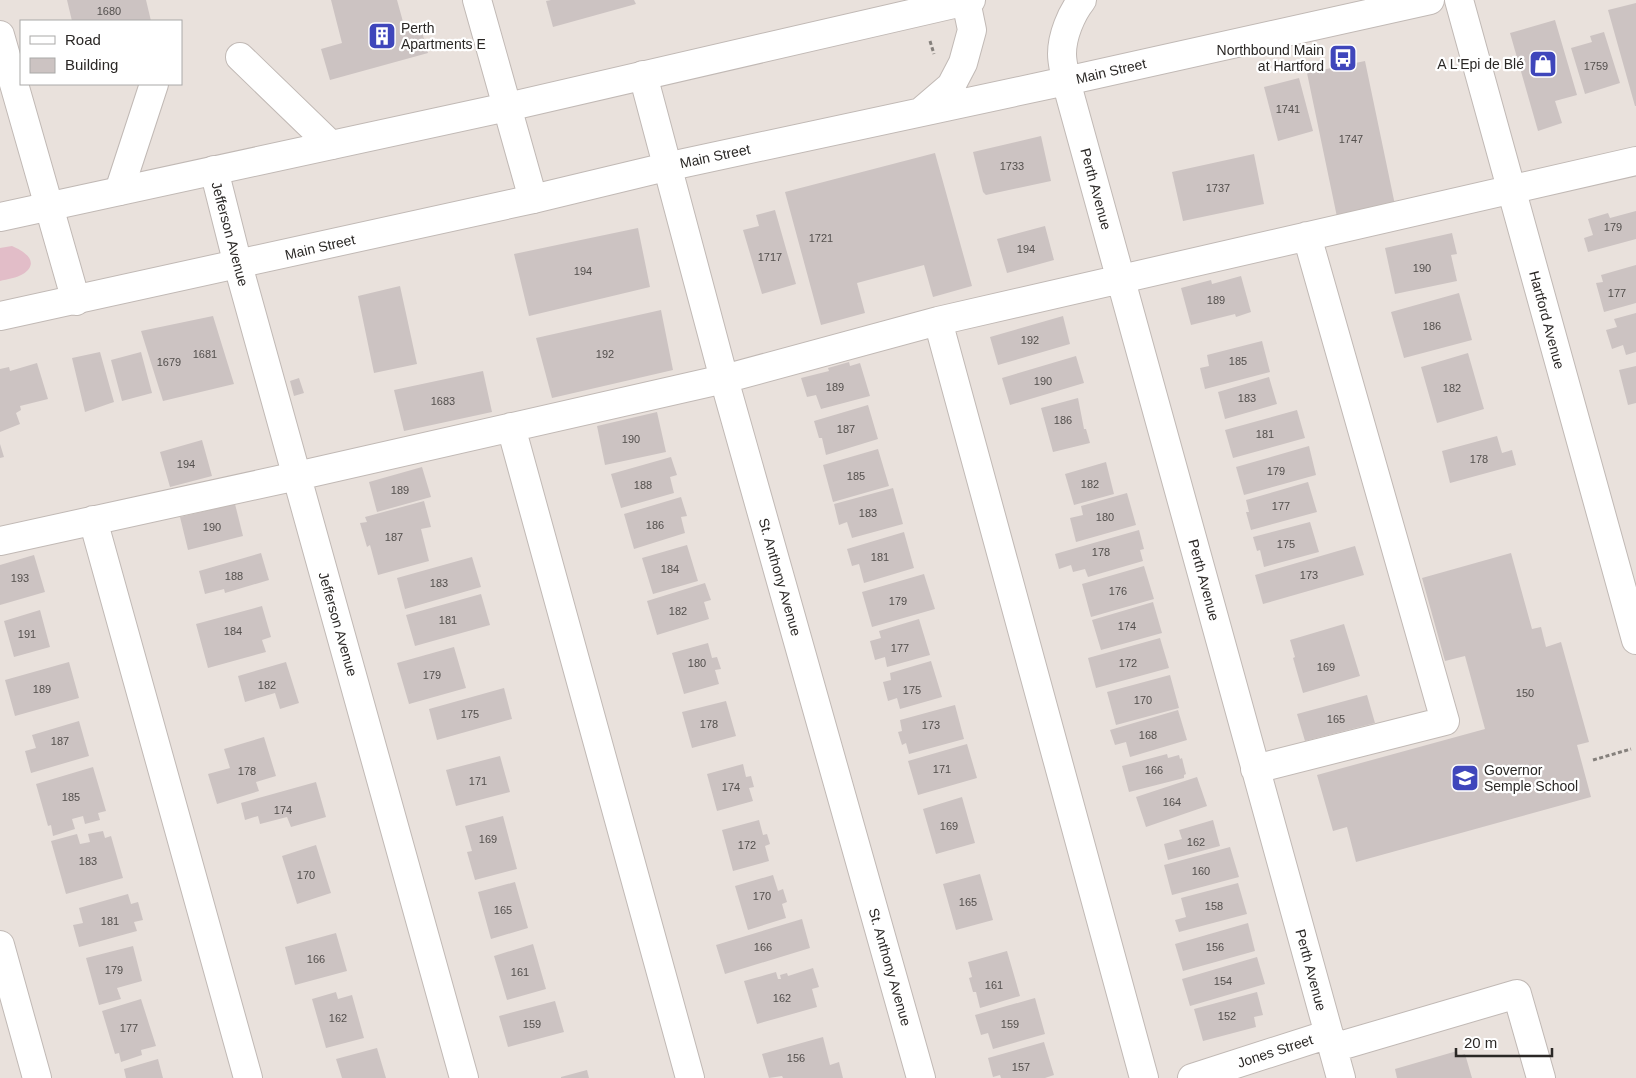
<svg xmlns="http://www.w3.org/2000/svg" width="1636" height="1078" font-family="Helvetica,sans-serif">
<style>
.green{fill:#e2bdc8}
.building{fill:#ccc3c2}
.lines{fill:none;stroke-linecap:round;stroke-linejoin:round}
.minor-casing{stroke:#c1b9b5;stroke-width:30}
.major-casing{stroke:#c1b9b5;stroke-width:30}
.path{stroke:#85807c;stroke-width:3;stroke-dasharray:4 2.5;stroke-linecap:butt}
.minor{stroke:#fff;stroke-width:28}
.major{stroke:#fff;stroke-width:28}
.labels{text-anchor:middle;stroke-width:4.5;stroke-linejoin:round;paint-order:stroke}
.number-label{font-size:11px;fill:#534f4d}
.poi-label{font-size:14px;fill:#2b2826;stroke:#fff;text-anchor:start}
.street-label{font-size:14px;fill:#2b2826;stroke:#fff}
</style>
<rect width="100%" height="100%" fill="#e9e1dc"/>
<path class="green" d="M12,246c12,5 29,16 11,28 -6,4 -16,5 -23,7v-33z"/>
<path class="building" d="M67,0h79l5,21h-79z
M331,0h66l8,29 15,-4 8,28 -98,27 -9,-31 21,-6z
M551,0h83l2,4 -83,23 -7,-26z
M1636,3v103h-1l-27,-96z
M1555,20l22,75 -22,6 7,22 -24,8 -28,-98z
M1604,32l16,51 -35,11 -14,-46 21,-6 -2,-6z
M1365,61l30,144 -58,12 -30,-144z
M1299,78l14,53 -35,10 -14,-54z
M1041,136l10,45 -65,14 -3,-3 -10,-40z
M935,153l37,133 -39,11 -9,-32 -67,18 8,30 -44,12 -36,-133z
M1254,154l10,50 -81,17 -11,-49z
M775,210l21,74 -34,10 -19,-64 16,-4 -3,-11z
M1636,211v28l-48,13 -4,-14 9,-3 -5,-16 20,-6 2,5z
M1045,226l9,34 -47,13 -10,-34z
M638,228l12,59 -121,29 -15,-62z
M1452,233l5,21 -6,1 6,26 -62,13 -10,-46z
M1636,265v38l-32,9 -8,-29 7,-1 -2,-7z
M1241,276l10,36 -15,5 -1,-3 -44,11 -10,-37 30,-8 1,4z
M400,286l17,78 -43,9 -16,-77z
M1459,293l13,47 -68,18 -13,-46z
M661,310l12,60 -121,28 -16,-60z
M1636,313v39l-10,3 -3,-10 -11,4 -6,-19 11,-3 -3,-8z
M213,316l21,68 -71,17 -22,-70z
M1063,316l7,28 -72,21 -8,-28z
M1262,341l8,31 -65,17 -5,-21 9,-2 -2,-11z
M100,352l14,50 -29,10 -13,-54z
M141,352l11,41 -30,8 -11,-41z
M1468,353l16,56 -47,14 -16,-56z
M1076,356l8,27 -74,22 -8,-27z
M849,362l1,4 10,-3 10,33 -49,13 -5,-14 -9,2 -6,-19 28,-7 -1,-3z
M37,363l11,36 -28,7 1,4 -5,3 4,11 -20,8v-63l9,-2 1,4z
M1636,366v37l-8,2 -9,-35z
M483,371l9,41 -88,19 -10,-41z
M1269,377l8,27 -52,15 -7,-27z
M299,378l5,15 -10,3 -4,-15z
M1078,398l6,31h2l4,14 -37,9 -12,-44z
M868,405l10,34 -52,16 -4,-17h-3l-5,-17z
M1297,410l8,28 -72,20 -8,-28z
M657,412l9,40 -61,13 -8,-39z
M1497,436l5,17 10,-3 4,15 -66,18 -8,-32z
M202,440l10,36 -42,11 -10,-35z
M0,444l4,13 -4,1z
M1309,446l7,29 -72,20 -8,-28z
M878,449l11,37 -56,16 -10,-37z
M671,457l6,18 -7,2 4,16 -53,15 -10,-34z
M1106,462l8,32 -40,11 -9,-31z
M422,467l9,30 -54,15 -8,-30z
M1308,482l9,30 -66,18 -5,-18h3l-3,-12z
M893,488l10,36 -51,14 -5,-16 -8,3 -5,-21z
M1127,493l9,32 -60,17 -6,-24 13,-3 -2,-9z
M681,497l6,19 -6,1 4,16 -51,16 -10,-35z
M424,501l7,26 -10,2 8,32 -51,14 -8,-30 -3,2 -7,-24 7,-1 -2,-5z
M235,504l8,32 -55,14 -8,-33z
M1310,522l9,30 -55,15 -4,-17 -3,1 -4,-14z
M1139,530l5,19 -4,1 3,11 -55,16 -3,-8 -12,3 -2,-7 -12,4 -4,-15z
M904,532l10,36 -50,15 -5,-19 -7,2 -5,-17z
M687,545l11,36 -45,13 -11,-36z
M1355,546l9,29 -101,29 -8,-29z
M261,553l8,27 -44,13 -1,-4 -19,5 -6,-23z
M1511,553l21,76 9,-2 5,20 15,-5 28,100 -12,3 14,52 -235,65 -9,-35 -14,4 -16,-56 168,-46 -20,-73 -20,5 -23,-83z
M34,555l11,37 -45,13v-40z
M472,557l9,30 -76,22 -8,-31z
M1144,566l10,33 -63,18 -9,-33z
M924,574l11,35 -63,18 -10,-35z
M705,583l6,17 -7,2 5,17 -52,16 -10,-34z
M481,594l9,31 -75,21 -9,-31z
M1153,602l9,31 -61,17 -9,-30z
M262,606l9,31 -9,3 4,12 -58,16 -12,-44z
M40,610l10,37 -36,10 -10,-36z
M919,619l11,36 -43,12 -2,-10 -10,3 -5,-19 11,-3 -2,-7z
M1344,624l16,52 -57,17 -10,-35 2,-1 -5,-17z
M1160,638l9,30 -73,20 -8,-30z
M708,643l4,15 5,-1 4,12 -6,1 4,14 -35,10 -12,-41z
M454,647l12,41 -57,16 -12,-41z
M931,661l11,36 -42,12 -3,-11 -9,3 -5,-19 8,-2 -1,-7z
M69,662l10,36 -64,18 -10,-36z
M286,662l13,41 -19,6 -5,-16 -30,9 -7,-26z
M1170,675l9,33 -63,17 -9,-33z
M504,688l8,31 -75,21 -8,-31z
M1367,695l8,28 -70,18 -8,-27z
M726,701l10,35 -44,12 -10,-36z
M955,705l9,34 -55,15 -3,-11 -4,2 -4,-13 4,-1 -2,-11z
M1178,710l9,30 -57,17 -4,-15 -11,3 -5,-15z
M79,721l10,35 -58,17 -6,-22 11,-3 -4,-13z
M264,737l12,39 -20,6 3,9 -42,13 -9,-30 22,-6 -6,-19z
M967,744l10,34 -59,17 -10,-34z
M1167,754l1,4 11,-3 1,4 2,-1 4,16 -2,1v3l-55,14 -7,-26z
M500,756l10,36 -54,14 -10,-36z
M743,764l3,13 5,-1 3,11 -5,1 4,13 -36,10 -10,-37z
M93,767l13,44 -8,2 2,7 -15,4 -2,-8 -11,3 3,10 -22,7 -2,-11 -3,1 -12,-42z
M1197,777l10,29 -61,21 -10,-30z
M316,782l10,35 -35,10 -4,-10 -27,7 -2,-8 -13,4 -4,-17z
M962,797l13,46 -39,11 -13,-45z
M503,816l14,53 -42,11 -8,-28 5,-1 -7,-25z
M759,820l4,15 4,-1 3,10 -5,2 4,15 -36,10 -11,-41z
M1213,820l7,26 -52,14 -4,-16 18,-5 -3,-9z
M103,831l2,7 6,-2 12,42 -57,16 -15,-53 26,-7 3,10 10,-2 -2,-8z
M316,845l15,48 -34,11 -15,-48z
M1230,847l9,30 -67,18 -8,-30z
M980,874l13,46 -37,10 -13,-46z
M773,875l5,16 5,-2 4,13 -5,2 4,14 -38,12 -13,-44z
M515,882l13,46 -37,11 -13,-47z
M1238,883l9,31 -68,18 -4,-12 11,-3 -5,-19z
M128,894l3,10 7,-2 5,18 -9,2 3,9 -58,16 -6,-22 10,-2 -4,-15z
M802,919l8,29 -85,26 -9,-29z
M1248,923l7,28 -72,20 -8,-27z
M336,933l11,38 -52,14 -10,-38z
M533,944l13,45 -39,11 -13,-44z
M133,946l9,35 -25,7 4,11 -22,6 -13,-47z
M1007,951l13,45 -40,12 -4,-16h-3l-4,-14 3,-1 -4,-15z
M1257,957l8,27 -75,22 -8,-27z
M813,968l6,19 -7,2 5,18 -60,17 -13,-43 32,-9 2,7h3l-1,-4 7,-2 1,3z
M336,992l2,7 14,-4 12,43 -38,10 -14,-49z
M1257,992l6,23 -9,2 2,10 -53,14 -9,-32z
M1035,998l10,36 -52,15 -5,-16 -7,2 -6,-20z
M141,999l15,47 -15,4 1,5 -21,7 -2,-9 -4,1 -13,-43z
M555,1001l9,31 -56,15 -9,-31z
M823,1037l7,28 9,-3 4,16h-60l-1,-2 -13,2 -7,-24z
M1044,1042l10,33 -9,3h-44l-1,-3 -7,2 -5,-19z
M377,1048l9,30h-44l-6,-19z
M1457,1051l1,5 7,-2 7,24h-75l-2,-9z
M158,1059l5,19h-37l-2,-9z
M587,1070l2,8h-28v-1z"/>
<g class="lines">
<defs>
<path id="minor" d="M477,0l56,199
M1459,0l177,640
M0,35l76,266
M240,57l91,88
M643,75l81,304 197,699
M1066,81l275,997
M214,170l24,95 226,813
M119,191l35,-107
M938,321l206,757
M511,427l179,651
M93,520l155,558
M0,541l297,-65 427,-97 214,-58 698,-160
M1255,769l190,-48 -138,-485
M0,945l37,133
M1333,1048l184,-54 24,84
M1192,1078l137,-44"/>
<path id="major" d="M1066,81c-1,-8 -4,-18 -4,-27 0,-18 9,-40 20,-54
M923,110l28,-24 12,-23 9,-33 -6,-29
M0,217l507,-110 464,-107
M0,316l533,-117 133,-32 400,-86 364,-81"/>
</defs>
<use href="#minor" class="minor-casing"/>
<use href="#major" class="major-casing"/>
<path class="path" d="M930,41l4,13
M1593,760l38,-11"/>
<use href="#minor" class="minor"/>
<use href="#major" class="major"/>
</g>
<defs>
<symbol id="building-square" viewBox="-11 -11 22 22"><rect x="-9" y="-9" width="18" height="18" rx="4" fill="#3f46bb" stroke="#fff"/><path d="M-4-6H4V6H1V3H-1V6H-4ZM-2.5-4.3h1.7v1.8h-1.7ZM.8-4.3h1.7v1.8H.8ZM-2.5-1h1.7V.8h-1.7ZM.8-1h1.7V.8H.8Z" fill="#fff"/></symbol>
<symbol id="bus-square" viewBox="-11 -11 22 22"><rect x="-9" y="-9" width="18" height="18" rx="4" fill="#3f46bb" stroke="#fff"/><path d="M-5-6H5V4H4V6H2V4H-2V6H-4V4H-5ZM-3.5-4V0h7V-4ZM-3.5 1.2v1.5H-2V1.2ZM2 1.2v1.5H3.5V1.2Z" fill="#fff"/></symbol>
<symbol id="shop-square" viewBox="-11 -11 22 22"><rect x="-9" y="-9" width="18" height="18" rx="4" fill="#3f46bb" stroke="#fff"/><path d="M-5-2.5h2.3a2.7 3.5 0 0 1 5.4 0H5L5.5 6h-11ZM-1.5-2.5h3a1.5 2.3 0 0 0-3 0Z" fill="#fff"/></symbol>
<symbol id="school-square" viewBox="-11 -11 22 22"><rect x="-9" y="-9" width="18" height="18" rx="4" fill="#3f46bb" stroke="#fff"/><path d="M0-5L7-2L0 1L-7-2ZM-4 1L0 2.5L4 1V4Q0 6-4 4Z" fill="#fff"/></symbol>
</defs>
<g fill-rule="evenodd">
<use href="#building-square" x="366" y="20" width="32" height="32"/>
<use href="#bus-square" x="1327" y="42" width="32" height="32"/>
<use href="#shop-square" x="1527" y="48" width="32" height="32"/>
<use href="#school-square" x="1449" y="762" width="32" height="32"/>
</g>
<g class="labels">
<g class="number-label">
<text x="109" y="15">1680</text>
<text x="1596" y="70">1759</text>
<text x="1288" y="113">1741</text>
<text x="1351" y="143">1747</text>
<text x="1012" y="170">1733</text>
<text x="1218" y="192">1737</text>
<text x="1613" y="231">179</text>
<text x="821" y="242">1721</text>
<text x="1026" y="253">194</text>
<text x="770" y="261">1717</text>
<text x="1422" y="272">190</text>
<text x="583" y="275">194</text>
<text x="1617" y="297">177</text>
<text x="1216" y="304">189</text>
<text x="1432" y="330">186</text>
<text x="1030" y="344">192</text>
<text x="205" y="358">1681</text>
<text x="605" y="358">192</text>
<text x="1238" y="365">185</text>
<text x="169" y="366">1679</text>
<text x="1043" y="385">190</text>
<text x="835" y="391">189</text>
<text x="1452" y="392">182</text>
<text x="1247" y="402">183</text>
<text x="443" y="405">1683</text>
<text x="1063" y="424">186</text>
<text x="846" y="433">187</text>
<text x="1265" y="438">181</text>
<text x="631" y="443">190</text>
<text x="1479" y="463">178</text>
<text x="186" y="468">194</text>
<text x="1276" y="475">179</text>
<text x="856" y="480">185</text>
<text x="1090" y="488">182</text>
<text x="643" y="489">188</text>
<text x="400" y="494">189</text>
<text x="1281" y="510">177</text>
<text x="868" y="517">183</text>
<text x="1105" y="521">180</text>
<text x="655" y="529">186</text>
<text x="212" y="531">190</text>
<text x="394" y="541">187</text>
<text x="1286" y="548">175</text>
<text x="1101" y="556">178</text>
<text x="880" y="561">181</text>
<text x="670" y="573">184</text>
<text x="1309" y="579">173</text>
<text x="234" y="580">188</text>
<text x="20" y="582">193</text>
<text x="439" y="587">183</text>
<text x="1118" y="595">176</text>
<text x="898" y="605">179</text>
<text x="678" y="615">182</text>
<text x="448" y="624">181</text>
<text x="1127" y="630">174</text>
<text x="233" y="635">184</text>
<text x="27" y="638">191</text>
<text x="900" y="652">177</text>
<text x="697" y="667">180</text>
<text x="1128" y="667">172</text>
<text x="1326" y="671">169</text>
<text x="432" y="679">179</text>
<text x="267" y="689">182</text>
<text x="42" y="693">189</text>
<text x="912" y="694">175</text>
<text x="1525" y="697">150</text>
<text x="1143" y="704">170</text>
<text x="470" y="718">175</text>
<text x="1336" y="723">165</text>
<text x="709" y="728">178</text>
<text x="931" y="729">173</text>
<text x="1148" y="739">168</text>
<text x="60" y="745">187</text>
<text x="942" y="773">171</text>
<text x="1154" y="774">166</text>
<text x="247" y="775">178</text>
<text x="478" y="785">171</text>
<text x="731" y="791">174</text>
<text x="71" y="801">185</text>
<text x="1172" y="806">164</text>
<text x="283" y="814">174</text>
<text x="949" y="830">169</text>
<text x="488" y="843">169</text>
<text x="1196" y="846">162</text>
<text x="747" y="849">172</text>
<text x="88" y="865">183</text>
<text x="1201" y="875">160</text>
<text x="306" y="879">170</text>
<text x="762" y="900">170</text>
<text x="968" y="906">165</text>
<text x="1214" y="910">158</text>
<text x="503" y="914">165</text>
<text x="110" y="925">181</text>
<text x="763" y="951">166</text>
<text x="1215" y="951">156</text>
<text x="316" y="963">166</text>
<text x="114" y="974">179</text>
<text x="520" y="976">161</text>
<text x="1223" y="985">154</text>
<text x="994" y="989">161</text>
<text x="782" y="1002">162</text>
<text x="1227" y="1020">152</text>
<text x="338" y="1022">162</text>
<text x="532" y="1028">159</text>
<text x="1010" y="1028">159</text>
<text x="129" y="1032">177</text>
<text x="796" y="1062">156</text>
<text x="1021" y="1071">157</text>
</g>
<g class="poi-label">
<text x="401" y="33">Perth<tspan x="401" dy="16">Apartments E</tspan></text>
<text x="1324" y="55" text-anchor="end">Northbound Main<tspan x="1324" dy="16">at Hartford</tspan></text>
<text x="1524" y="69" text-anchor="end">A L'Epi de Blé</text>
<text x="1484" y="775">Governor<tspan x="1484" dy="16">Semple School</tspan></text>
</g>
<g class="street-label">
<text transform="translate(1111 71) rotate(-13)" y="5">Main Street</text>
<text transform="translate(715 156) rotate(-12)" y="5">Main Street</text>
<text transform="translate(1096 189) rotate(75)" y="5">Perth Avenue</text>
<text transform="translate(230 234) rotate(75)" y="5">Jefferson Avenue</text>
<text transform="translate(320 247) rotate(-13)" y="5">Main Street</text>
<text transform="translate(1547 320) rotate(75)" y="5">Hartford Avenue</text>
<text transform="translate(780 577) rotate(74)" y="5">St. Anthony Avenue</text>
<text transform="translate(1204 580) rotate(75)" y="5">Perth Avenue</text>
<text transform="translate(338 624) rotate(74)" y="5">Jefferson Avenue</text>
<text transform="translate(890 967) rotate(74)" y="5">St. Anthony Avenue</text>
<text transform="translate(1311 970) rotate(75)" y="5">Perth Avenue</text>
<text transform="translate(1275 1051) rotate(-18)" y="5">Jones Street</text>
</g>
</g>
<rect x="20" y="20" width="162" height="65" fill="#ffffff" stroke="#aaa9a8"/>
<rect x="30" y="36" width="25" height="8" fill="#ffffff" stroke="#aaa9a8"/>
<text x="65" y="45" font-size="15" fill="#2b2826">Road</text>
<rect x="30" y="58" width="25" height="15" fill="#ccc3c2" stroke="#aaa9a8"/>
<text x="65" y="70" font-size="15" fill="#2b2826">Building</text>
<path d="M1456 1048v8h96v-8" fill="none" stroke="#2b2826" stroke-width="2.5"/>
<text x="1464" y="1048" font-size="15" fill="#2b2826" stroke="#ffffff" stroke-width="4" paint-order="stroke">20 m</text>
</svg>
